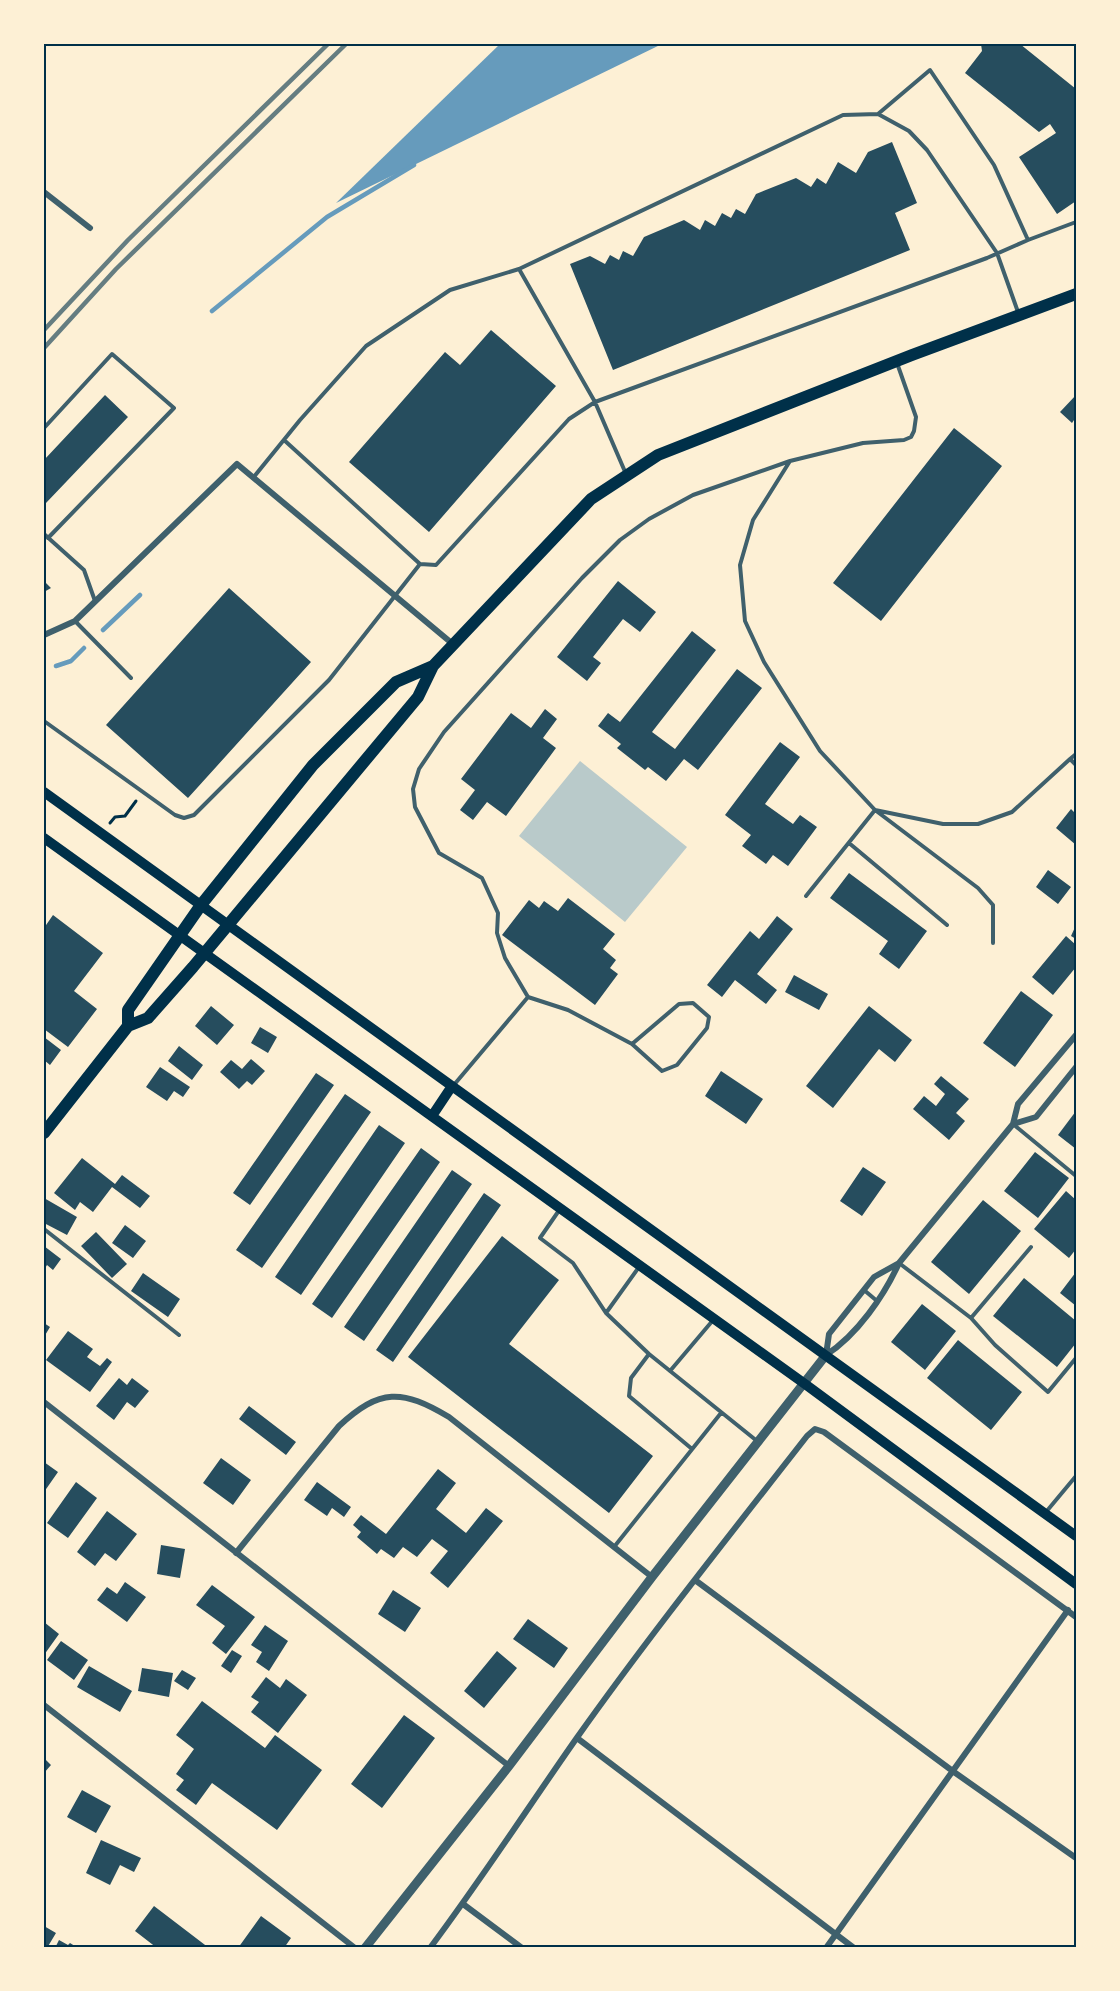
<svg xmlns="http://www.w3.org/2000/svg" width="1120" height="1991" font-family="Karla,sans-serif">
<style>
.green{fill:#b9caca}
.water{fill:#669bbc}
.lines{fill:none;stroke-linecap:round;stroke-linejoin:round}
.stream{stroke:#669bbc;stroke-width:4.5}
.building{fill:#264d5e}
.path{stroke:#003049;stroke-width:3}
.service{stroke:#3f606c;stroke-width:4}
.minor{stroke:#3f606c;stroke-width:6}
.tertiary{stroke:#3f606c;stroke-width:9}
.secondary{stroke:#003049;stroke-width:10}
.primary{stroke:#003049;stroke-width:12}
.rail{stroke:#657d81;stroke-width:4.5}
.neatline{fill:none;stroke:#003049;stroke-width:2}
</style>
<rect width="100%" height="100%" fill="#fdf0d5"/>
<path class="green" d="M580,761l107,86 -62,75 -106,-86z"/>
<path class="water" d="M500,44h162l-326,159z"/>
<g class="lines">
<path class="stream" d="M212,311l115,-94 87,-52
M103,630l37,-35
M56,666l15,-5 13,-13"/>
</g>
<path class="building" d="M981,44h39l56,45v112l-19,13 -38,-57 37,-24 -6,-9 -11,8 -74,-59 17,-22z
M892,142l25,61 -22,10 15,37 -297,120 -43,-106 20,-8 15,8 5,-9 9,5 4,-9 10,5 11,-19 40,-17 16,10 5,-10 10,6 7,-13 9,5 5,-9 9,5 11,-20 40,-16 15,9 6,-9 9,6 12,-22 18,11 12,-21z
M491,330l65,56 -127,146 -80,-70 96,-110 15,13z
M105,395l23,22 -82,86 -2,-3v-40z
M1076,395v22l-4,6 -12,-11z
M954,428l48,38 -121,155 -48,-38z
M44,581l7,7 -7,4z
M618,581l38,31 -16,20 -17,-13 -30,38 8,6 -14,18 -30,-24z
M229,588l82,74 -123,136 -82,-73z
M692,631l24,19 -64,82 23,17 62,-80 25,19 -64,82 -14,-11 -18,22 -18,-14 -3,3 -28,-22 4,-4 -23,-18 10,-13 12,9z
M545,709l12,10 -14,19 13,10 -50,68 -19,-14 -14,18 -13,-10 15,-20 -14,-11 50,-66 20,15z
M780,742l20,15 -35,47 28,20 7,-9 17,12 -29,39 -15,-11 -7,9 -24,-18 9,-11 -26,-20z
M1071,809l5,5v31l-20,-17z
M1048,870l23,17 -13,17 -22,-17z
M849,873l78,58 -28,38 -20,-15 9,-13 -58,-43z
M568,898l47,36 -12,15 13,11 -6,8 8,6 -23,31 -93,-70 27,-35 10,8 5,-7 14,10z
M53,915l50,38 -29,38 23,18 -29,38 -24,-18v-101z
M777,916l16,13 -36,45 20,16 -11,14 -31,-24 -13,17 -15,-12 43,-54 9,8z
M1076,925v14l-5,-3z
M1066,936l10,9v22l-23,28 -21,-18z
M794,975l34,19 -9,16 -34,-18z
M1021,991l32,24 -38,52 -32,-24z
M211,1006l23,19 -17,20 -22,-19z
M869,1006l43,34 -17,22 -16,-13 -46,59 -27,-22z
M260,1027l17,10 -9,16 -17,-10z
M44,1037l17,13 -11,15 -6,-5z
M179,1046l24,19 -11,15 -24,-19z
M251,1059l14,12 -13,14 -5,-4 -8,8 -19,-17 11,-12 11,9z
M160,1067l30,20 -7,10 -9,-6 -7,10 -21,-14z
M721,1071l42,28 -17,25 -41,-28z
M316,1073l18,12 -84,120 -17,-12z
M941,1076l28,23 -13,14 9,8 -16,19 -36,-31 11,-13 12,10 9,-12 -11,-10z
M345,1094l26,18 -109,156 -26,-18z
M1076,1111v38l-18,-14z
M379,1125l26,18 -104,152 -26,-18z
M421,1148l19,14 -108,156 -20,-14z
M1035,1152l34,26 -31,40 -34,-27z
M82,1158l33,26 7,-9 28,21 -10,12 -28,-21 -19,25 -13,-10 -5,8 -21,-17z
M863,1167l23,15 -24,34 -22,-15z
M452,1170l20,14 -108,157 -20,-14z
M1066,1191l10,9v49l-7,9 -35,-29z
M484,1193l17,12 -108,157 -17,-12z
M44,1198l33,19 -10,18 -23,-12z
M983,1200l38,31 -52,63 -38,-32z
M125,1225l21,16 -13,17 -21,-15z
M96,1232l31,32 -15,14 -31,-32z
M502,1236l57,44 -50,64 144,112 -44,57 -201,-156z
M44,1246l17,13 -8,11 -6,-5 -3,5z
M1076,1272v34l-16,-13z
M143,1273l37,26 -12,18 -37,-26z
M1024,1278l52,43v22l-19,24 -64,-51z
M922,1304l34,27 -31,39 -34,-28z
M44,1323l6,4 -6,10z
M68,1331l25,18 -6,8 13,9 7,-8 5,4 -22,30 -44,-32z
M958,1340l64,52 -31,38 -64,-52z
M119,1378l8,7 5,-7 17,13 -14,17 -8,-6 -13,18 -18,-14z
M249,1406l47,36 -10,13 -47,-36z
M221,1458l30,22 -18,25 -30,-22z
M44,1462l14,10 -14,20z
M438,1469l18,14 -20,26 30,24 20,-25 17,13 -55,67 -18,-15 18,-22 -16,-12 -15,18 -14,-10 -9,11 -13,-9 -4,5 -20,-17 4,-5 -8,-7 8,-10 25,19z
M76,1482l21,16 -29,40 -21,-15z
M317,1482l34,25 -7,10 -12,-9 -5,8 -23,-16z
M107,1511l30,23 -21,27 -11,-8 -10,13 -18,-14z
M161,1545l24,4 -5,29 -23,-4z
M125,1582l21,15 -19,25 -30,-22 10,-13 10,7z
M212,1585l43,32 -29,37 -14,-11 13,-17 -29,-21z
M393,1590l28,18 -16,24 -27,-18z
M528,1619l40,29 -14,20 -41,-29z
M44,1622l15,12 -15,21z
M265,1625l23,16 -19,30 -13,-9 6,-10 -11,-7z
M61,1641l27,19 -14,20 -27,-20z
M232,1650l10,6 -11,17 -10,-7z
M497,1651l20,17 -33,40 -20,-17z
M89,1666l43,25 -12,21 -43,-25z
M142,1668l31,5 -4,24 -31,-6z
M182,1670l14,8 -8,12 -14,-9z
M266,1677l14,11 6,-9 21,16 -29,38 -27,-21 8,-10 -8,-5z
M202,1701l63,47 10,-13 47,35 -45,60 -65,-47 -16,22 -20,-15 8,-10 -8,-6 18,-25 -18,-14z
M404,1715l31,23 -53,70 -31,-24z
M44,1758l7,7 -7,8z
M82,1790l29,16 -15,27 -29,-16z
M101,1840l40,18 -7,14 -14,-7 -10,20 -24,-12z
M154,1906l55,42h-52l-22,-17z
M261,1916l30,22 -7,10h-46z
M44,1926l12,7 -9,15h-3z
M59,1940l9,5 2,-2 8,5h-23z"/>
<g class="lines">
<path class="path" d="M110,823l5,-6 10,-1 11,-15"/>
<path class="service" d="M878,114l52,-44 64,95 34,75 48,-18
M519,269l324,-154 35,-1 31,17 18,19 70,103 21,59
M44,428l68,-74 62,54 -126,130
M284,440l136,124
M790,461l-37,59 -13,45 5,56 19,41 56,89 55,59 68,14h35l34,-12 58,-53 6,6
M253,478l47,-58 66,-74 84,-56 69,-21 76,133 31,72
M44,534l40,36 11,31
M75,621l56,57
M44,721l131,94 9,3 10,-3 135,-135 91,-116 16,1 133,-146 26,-17 392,-144 41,-18
M1070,759l6,-5
M849,843l98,82
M806,896l69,-86 103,78 15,17v38
M528,997l40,13 64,34 30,27 15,-6 30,-37 2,-11 -16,-14 -14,1 -47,40
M453,1086l75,-89 -23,-39 -8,-25 1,-20 -16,-35 -43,-25 -24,-46 -2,-18 6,-20 25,-37 138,-154 38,-38 29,-21 44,-24 97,-34 73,-18 41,-3 7,-3 3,-6 2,-14 -19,-54
M1013,1124l63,52
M560,1209l-20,29 33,25 33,50 43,41 108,87
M44,1229l135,106
M899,1263l72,55 24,27 53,47 28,-34
M864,1290l13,11
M606,1313l33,-46
M971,1318l60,-71
M649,1354l-18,24 -2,18 63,53
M670,1371l44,-52
M1046,1512l30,-36
M614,1547l107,-134"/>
<path class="minor" d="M44,192l46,36
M44,635l31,-14 162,-157 217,181
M1013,1124l23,-7 40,-50
M826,1355c31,-20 58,-59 73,-92l114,-139 5,-20 58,-69
M826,1355l3,-21 45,-57 25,-14
M44,1402l465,364
M236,1553l103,-127c41,-38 63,-37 110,-9l203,160
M695,1580l259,192 122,86
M44,1705l311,243
M577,1738l277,210
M463,1904l59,44
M430,1948c51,-68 97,-139 146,-209 73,-103 153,-203 231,-303l8,-7 9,3 252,185
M826,1948l242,-338"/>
<path class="tertiary" d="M365,1948l144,-182 143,-189 174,-222"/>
<path class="secondary" d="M44,792l1032,744
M44,838l761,546 271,200
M432,1116l20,-30"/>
<path class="primary" d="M128,1026v-16l73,-105 112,-140 83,-83 37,-16
M44,1133l84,-107 20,-8 45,-51 225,-270 15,-31 158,-167 67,-44 254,-100 164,-61"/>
<path class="rail" d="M44,330l84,-90 200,-196
M44,348l72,-79 230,-225"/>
</g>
<rect width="1120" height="1991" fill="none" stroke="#fdf0d5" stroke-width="90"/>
<rect x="45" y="45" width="1030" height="1901" class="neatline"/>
</svg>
